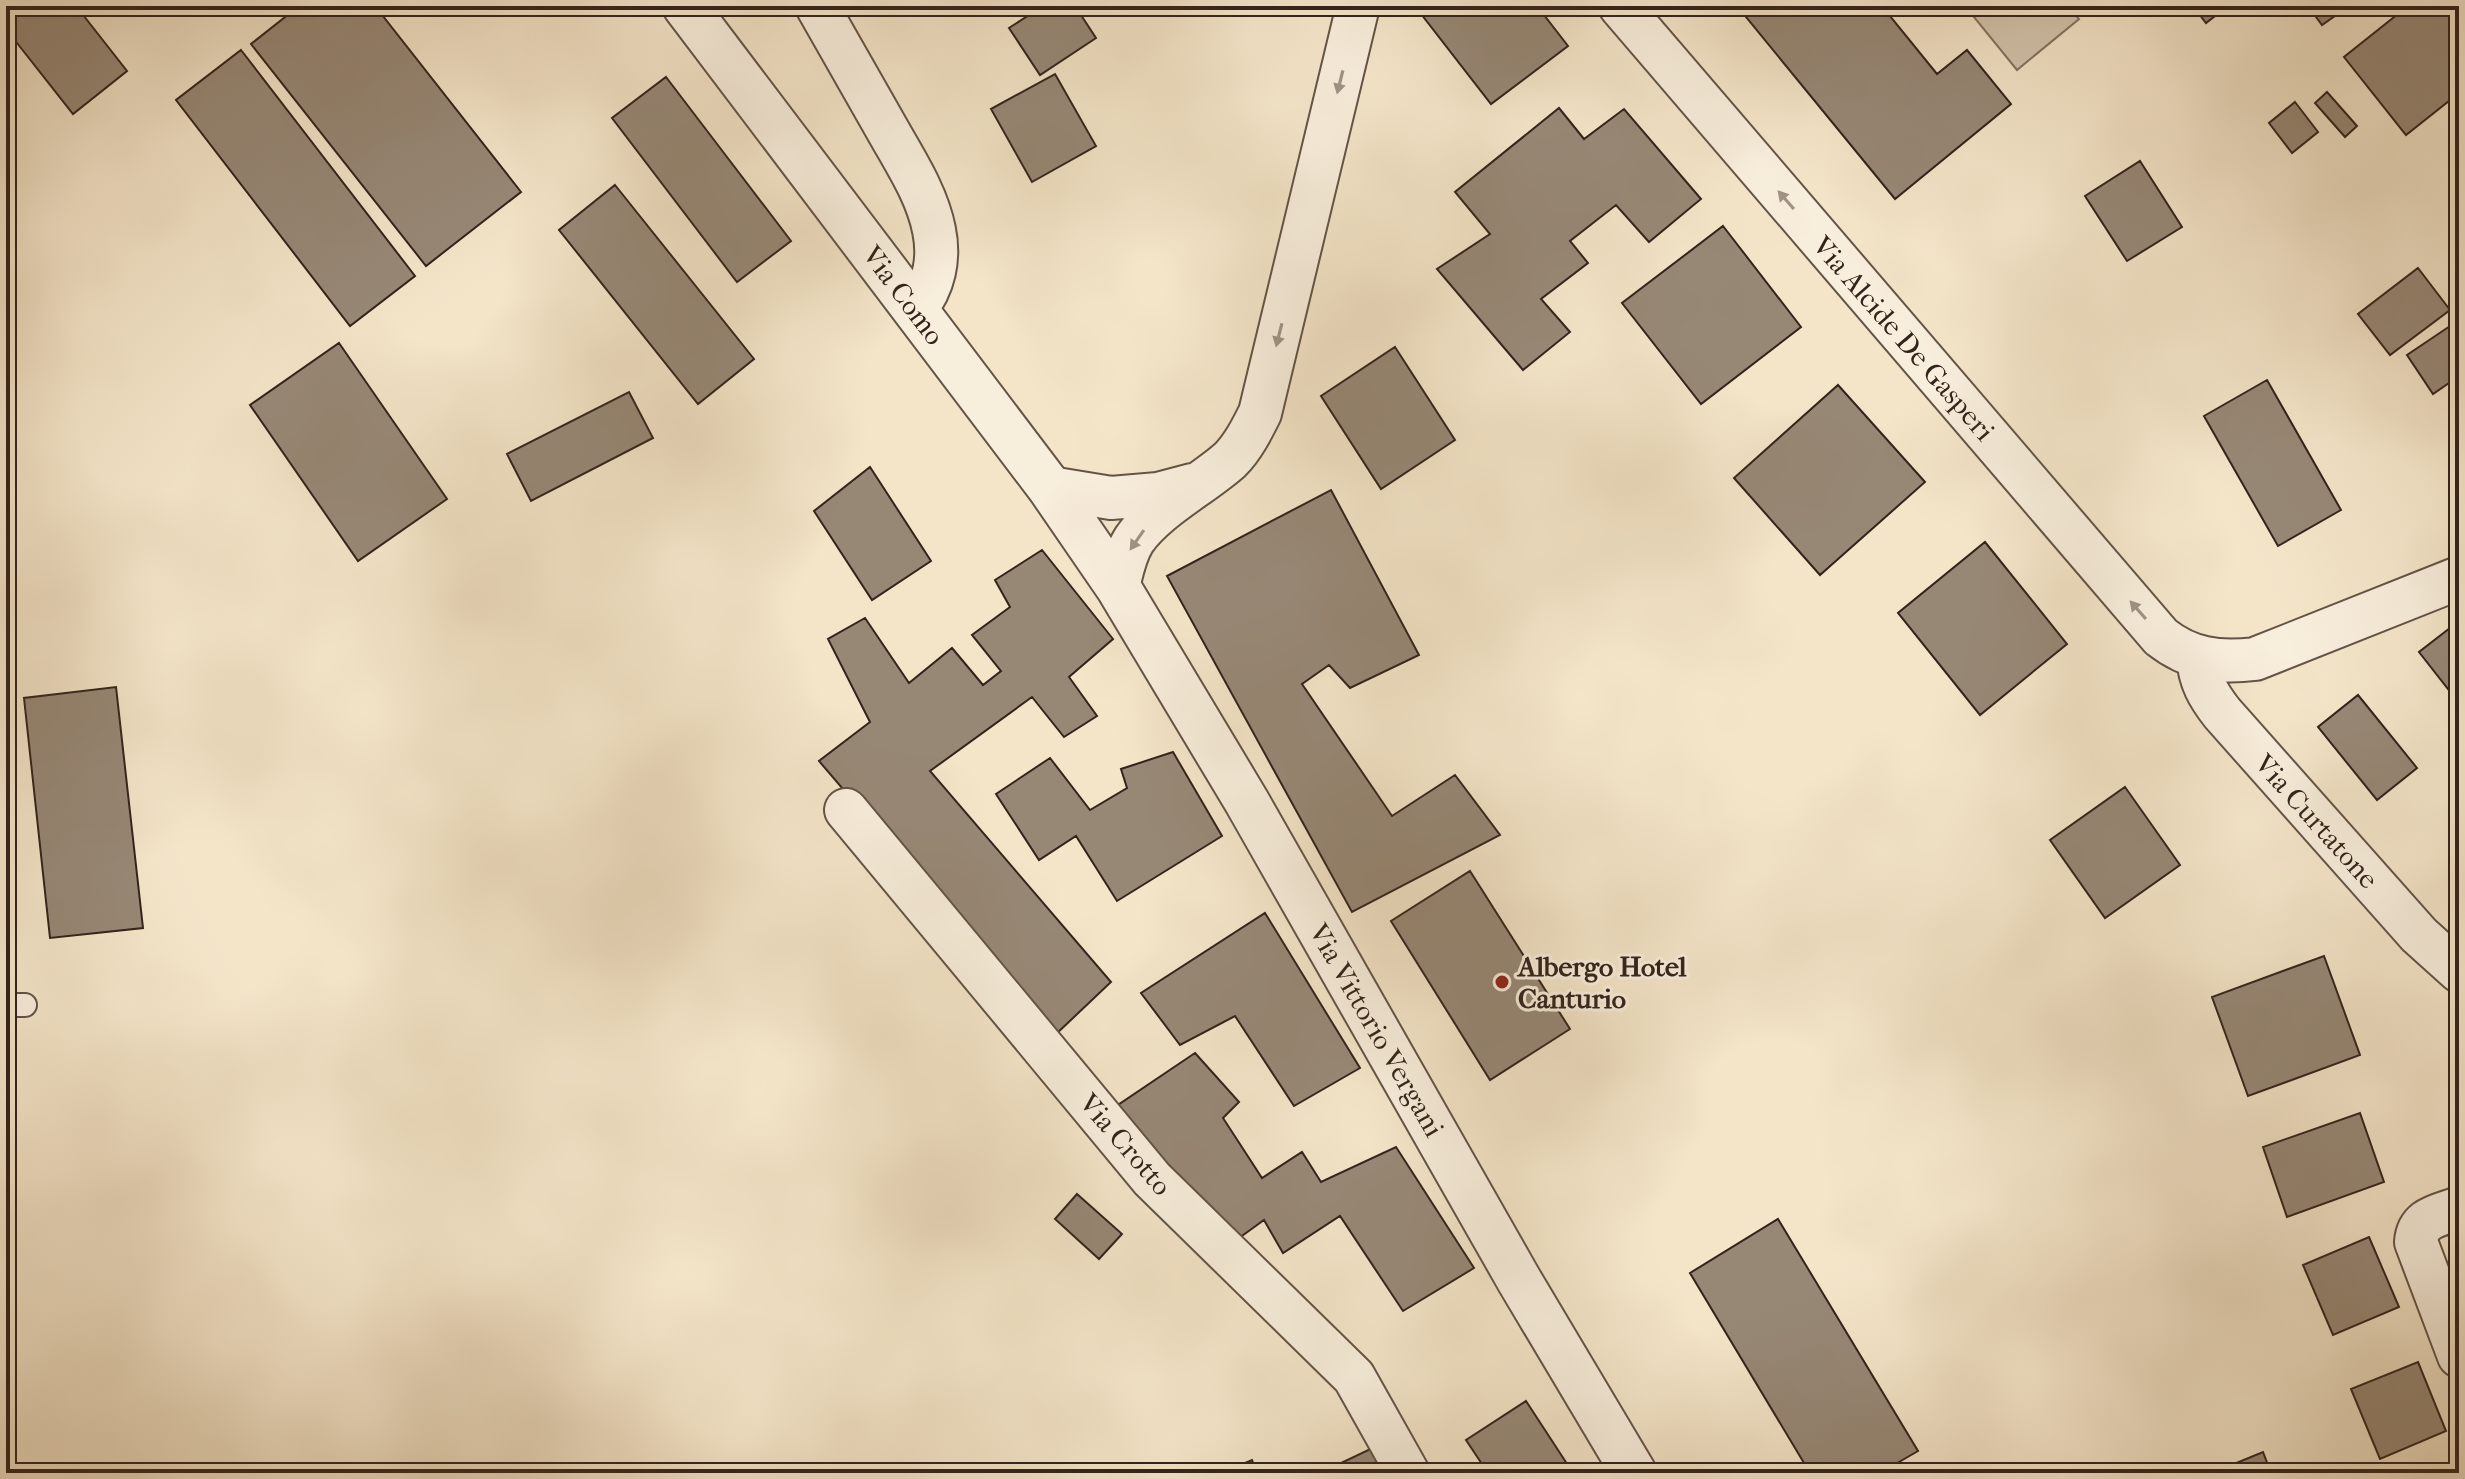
<svg xmlns="http://www.w3.org/2000/svg" width="2465" height="1479" font-family="'IM FELL French Canon',serif">
<style>
.green{fill:#d3c4ac;stroke:#837464;stroke-width:2}
.building{fill:#978876;stroke:#33231c;stroke-width:2}
.lines{fill:none;stroke-linecap:round;stroke-linejoin:round}
.service-casing{stroke:#635447;stroke-width:26}
.minor-casing{stroke:#635447;stroke-width:46}
.tertiary-casing{stroke:#635447;stroke-width:48}
.service{stroke:#f8eedc;stroke-width:22}
.minor{stroke:#f8eedc;stroke-width:42}
.tertiary{stroke:#f8eedc;stroke-width:44}
.oneway{fill:#9f9386}
.poi-dot{fill:#8f2418;stroke:#f8eedc;stroke-width:3}
.labels{text-anchor:middle;stroke-width:6;stroke-linejoin:round;paint-order:stroke}
.street-label{font-size:28px;fill:#33231c;stroke:#f8eedc}
.poi-label{font-size:28px;font-weight:bold;fill:#33231c;stroke:#f8eedc;text-anchor:start}
</style>
<rect width="100%" height="100%" fill="#f4e5c9"/>
<filter id="stains"><feTurbulence type="fractalNoise" baseFrequency=".0025" numOctaves="4"/><feColorMatrix values="0 0 0 0 .2 0 0 0 0 .09 0 0 0 0 .02 0 0 0 .5 -.17"/></filter>
<radialGradient id="worn" r=".72"><stop offset=".6" stop-color="#630" stop-opacity="0"/><stop offset="1" stop-color="#630" stop-opacity=".3"/></radialGradient>
<path class="green" d="M1965,6h103l11,13 -62,51z"/>
<path class="building" d="M6,6h70l51,65 -54,43 -67,-85z
M299,6h76l146,186 -95,74 -175,-222z
M1043,6h32l21,32 -56,37 -31,-47z
M1424,6h113l31,40 -77,58 -73,-94z
M1737,6h153l-5,4 52,64 30,-24 44,54 -116,95z
M2193,6h35l-22,17z
M2308,6h41l-27,19z
M2408,6h46l5,6v81l-53,42 -62,-78z
M241,50l174,226 -65,50 -174,-226z
M1055,74l41,72 -64,36 -41,-73z
M666,77l125,164 -54,41 -125,-164z
M2327,92l30,34 -12,11 -30,-34z
M2295,102l23,30 -26,21 -23,-30z
M1559,108l25,31 40,-30 77,90 -52,43 -33,-37 -46,36 18,22 -47,36 29,33 -47,38 -86,-101 53,-35 -35,-42z
M2140,161l42,66 -55,34 -42,-65z
M615,185l139,174 -56,45 -139,-174z
M1723,226l78,101 -100,77 -79,-101z
M2418,268l32,42 -60,45 -32,-41z
M2456,322l3,4v50l-26,18 -26,-39z
M339,343l108,156 -89,62 -108,-156z
M1395,347l60,93 -74,49 -60,-93z
M2267,380l74,130 -63,36 -74,-130z
M1838,385l87,97 -105,93 -86,-97z
M629,392l24,46 -122,63 -24,-47z
M870,467l61,94 -59,39 -58,-89z
M1331,490l88,165 -69,33 -21,-23 -27,19 90,132 63,-41 45,60 -148,77 -185,-336z
M1985,542l82,102 -87,71 -82,-102z
M1042,550l71,89 -44,38 28,39 -33,21 -32,-40 -102,74 181,211 -57,54 -235,-275 51,-39 -42,-83 37,-21 44,65 43,-35 31,37 18,-14 -29,-36 38,-28 -15,-27z
M2459,621v82l-40,-51z
M116,687l27,241 -93,10 -26,-240z
M2358,695l59,73 -40,32 -59,-73z
M1173,752l49,84 -105,65 -41,-65 -37,24 -43,-66 54,-36 40,52 37,-22 -6,-19z
M2125,787l55,78 -75,53 -55,-78z
M1470,871l100,158 -80,51 -99,-159z
M1265,913l95,155 -66,38 -59,-90 -55,29 -39,-52z
M2324,956l36,99 -112,41 -36,-99z
M1195,1053l44,49 -16,16 39,60 40,-26 19,30 75,-35 78,121 -71,43 -63,-95 -57,37 -19,-33 -29,21 -123,-132z
M2360,1113l24,69 -97,35 -24,-70z
M1077,1194l45,40 -23,25 -44,-40z
M2459,1218v43l-15,-36z
M1778,1219l140,232 -38,22h-70l-120,-200z
M2369,1237l30,70 -66,28 -30,-70z
M2418,1362l28,69 -66,28 -29,-70z
M1526,1401l47,72h-85l-22,-33z
M1385,1442l14,31h-54l-4,-10z
M2263,1452l8,21h-59z
M1252,1460l5,13h-36z"/>
<g class="lines">
<defs>
<path id="service" d="M6,1005h19"/>
<path id="minor" d="M817,6c23,41 47,82 70,123 18,32 40,65 47,101 6,29 0,57 -19,80
M1620,6l541,631c29,23 58,26 94,22l204,-81
M1050,488l61,10 47,-4 34,-9
M1118,587c4,-16 7,-33 16,-47 21,-31 68,-55 96,-80 13,-13 22,-31 30,-47l98,-407
M2198,658c2,23 10,37 24,55l197,222 40,36
M846,810l306,369 202,198 54,96
M2459,1208c-21,8 -41,9 -43,34l43,114"/>
<path id="tertiary" d="M685,6l365,482 68,99 129,215 272,478 115,193"/>
</defs>
<use href="#service" class="service-casing"/>
<use href="#minor" class="minor-casing"/>
<use href="#tertiary" class="tertiary-casing"/>
<use href="#service" class="service"/>
<use href="#minor" class="minor"/>
<use href="#tertiary" class="tertiary"/>
</g>
<defs><path id="oneway-solid" d="M-6-.8H1V-3.2L6.5 0L1 3.2V.8H-6Z" transform="scale(2)"/></defs>
<g class="oneway">
<use href="#oneway-solid" transform="translate(1340 82) rotate(104)"/>
<use href="#oneway-solid" transform="translate(1786 200) rotate(-131)"/>
<use href="#oneway-solid" transform="translate(1279 335) rotate(104)"/>
<use href="#oneway-solid" transform="translate(1137 540) rotate(125)"/>
<use href="#oneway-solid" transform="translate(2138 610) rotate(-131)"/>
</g>
<circle class="poi-dot" cx="1502" cy="982" r="8"/>
<g class="labels">
<g class="street-label">
<text transform="translate(904 295) rotate(53)" y="10">Via Como</text>
<text transform="translate(1904 338) rotate(49)" y="10">Via Alcide De Gasperi</text>
<text transform="translate(2317 821) rotate(48)" y="10">Via Curtatone</text>
<text transform="translate(1377 1030) rotate(60)" y="10">Via Vittorio Vergani</text>
<text transform="translate(1126 1144) rotate(49)" y="10">Via Crotto</text>
</g>
<g class="poi-label">
<text x="1518" y="976">Albergo Hotel<tspan x="1518" dy="32">Canturio</tspan></text>
</g>
</g>
<rect width="2465" height="1479" fill="none" stroke="#f4e5c9" stroke-width="32"/>
<rect x="8" y="8" width="2449" height="1463" fill="none" stroke="#33231c" stroke-width="4"/>
<rect x="16" y="16" width="2433" height="1447" fill="none" stroke="#33231c" stroke-width="2"/>
<rect width="100%" height="100%" filter="url(#stains)"/>
<rect width="100%" height="100%" fill="url(#worn)"/>
</svg>
